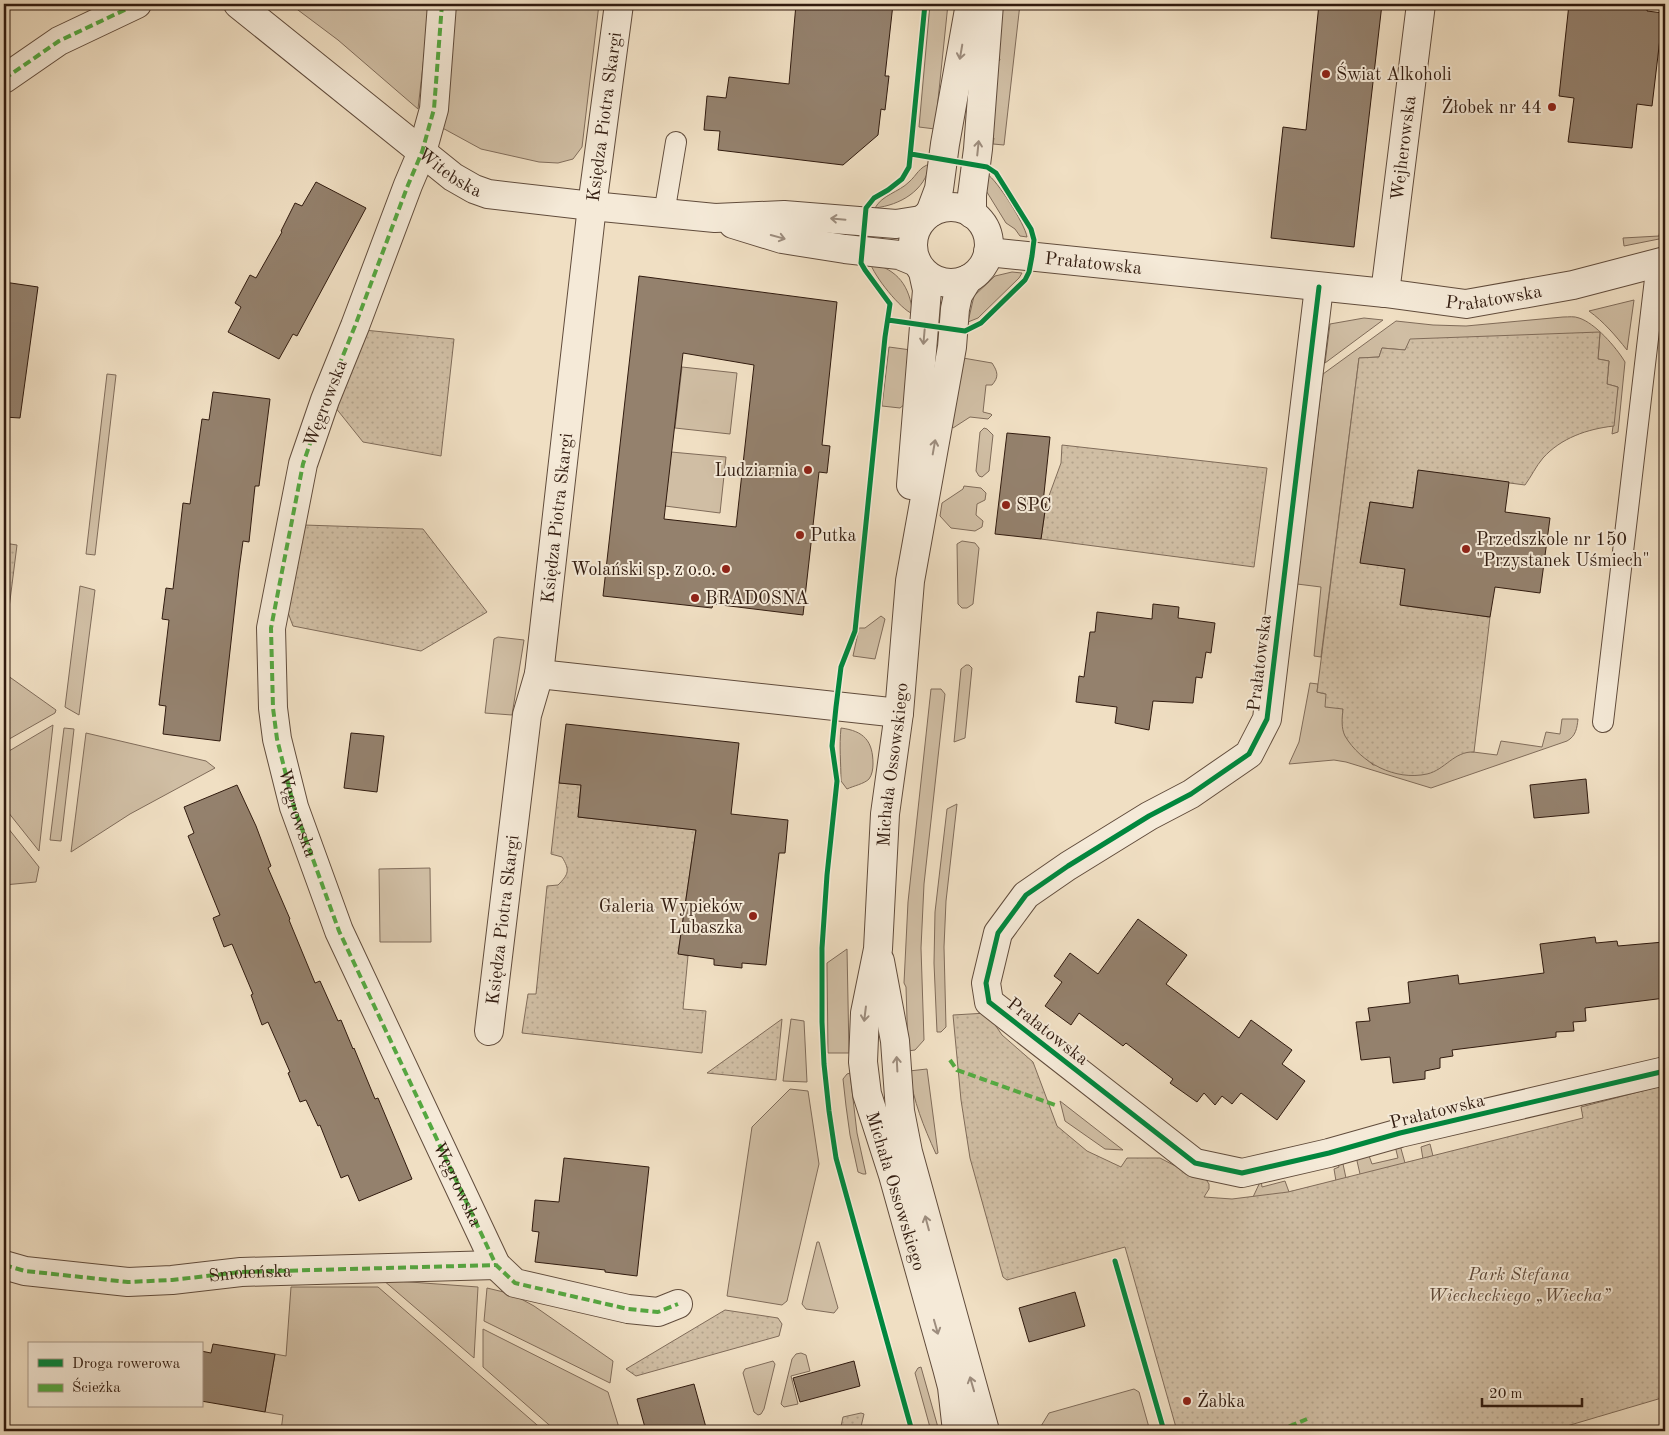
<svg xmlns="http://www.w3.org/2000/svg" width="1669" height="1435" font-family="'Old Standard TT',serif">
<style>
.grass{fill:#d0bea4;stroke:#806c5a}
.park{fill:url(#park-dots);stroke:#806c5a}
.building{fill:#94816d;stroke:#311b0f;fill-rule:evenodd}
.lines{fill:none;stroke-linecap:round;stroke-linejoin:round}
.service-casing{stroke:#614c3c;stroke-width:22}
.minor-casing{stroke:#614c3c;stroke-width:30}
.tertiary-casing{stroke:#614c3c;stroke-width:30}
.service{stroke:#f5ead8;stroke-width:20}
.minor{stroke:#f5ead8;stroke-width:28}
.tertiary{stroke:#f5ead8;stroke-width:28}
.quiet{stroke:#54a941;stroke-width:4;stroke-dasharray:8 4;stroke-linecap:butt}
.cycleway-casing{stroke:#f5ead8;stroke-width:8}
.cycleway{stroke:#00873e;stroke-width:5}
.oneway{stroke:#9d8d7e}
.poi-dot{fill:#8f2418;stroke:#f5ead8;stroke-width:2}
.labels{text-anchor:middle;stroke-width:4;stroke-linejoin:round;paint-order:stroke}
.poi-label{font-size:18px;fill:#311b0f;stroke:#f5ead8;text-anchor:start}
.street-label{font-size:18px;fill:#311b0f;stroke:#f5ead8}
.park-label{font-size:18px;font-style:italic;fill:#614c3c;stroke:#f5ead8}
</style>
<defs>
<pattern id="park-dots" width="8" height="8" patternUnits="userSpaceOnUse" patternTransform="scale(1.25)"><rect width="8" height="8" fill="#d0bea4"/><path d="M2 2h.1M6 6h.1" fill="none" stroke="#b3a38c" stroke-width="1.8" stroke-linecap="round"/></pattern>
</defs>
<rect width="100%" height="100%" fill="#f0dfc3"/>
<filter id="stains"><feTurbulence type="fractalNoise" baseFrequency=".004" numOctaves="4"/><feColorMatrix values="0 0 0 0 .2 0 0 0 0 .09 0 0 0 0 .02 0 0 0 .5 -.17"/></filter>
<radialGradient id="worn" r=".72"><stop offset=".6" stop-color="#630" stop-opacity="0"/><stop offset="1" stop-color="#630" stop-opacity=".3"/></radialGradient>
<path class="grass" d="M290,4h140l-12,105 -80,-69z
M454,4h145l-17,143 -9,12 -15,4 -19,-1 -58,-13 -44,-24z
M930,4h18l-13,125 -16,-2z
M1000,4h20l-16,141 -11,-1 1,-6h-3l6,-75 3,-3 -3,-9z
M930,164c-5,27 -30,41 -55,44 7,-13 24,-16 34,-26 8,-7 10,-15 21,-18z
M987,174c10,6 38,50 40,63l-7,-1 -5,-7 -9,-6 -21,-34z
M1663,211h2v25l-6,3 -35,7 -1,-8 36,-2z
M870,262c29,9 39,23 43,52 -12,-4 -40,-39 -43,-52z
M1012,272l10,1 -3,5 -41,40 -10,4 6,-26 21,-20z
M1634,300l-7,50c-12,-15 -23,-28 -38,-39z
M1563,317c6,0 11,-1 16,1 16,5 37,29 46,44l-7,70 -6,2 6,-47 -11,-3 2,-23 -11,-2 2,-26 -195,17 -23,-2 -3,9 -20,1 -38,299 -7,-1 7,-69 -24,-3 26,-210 73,-53 37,4 33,1z
M1364,318l19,2 -58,43 5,-39z
M889,347l22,3 -1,50 -10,8 -18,-2z
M963,358l29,5c6,9 7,14 0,22h-6l-3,27 8,2 1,1 -4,4 -18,-2 -17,11 -2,-2z
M682,367l55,6 -7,61 -55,-6z
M107,374l9,1 -21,180 -9,-1z
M984,428l3,1 6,6 -4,36 -7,6 -3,-1 -3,-5 4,-39z
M671,452l55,5 -6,56 -55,-7z
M964,486l17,2 5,5 -1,7 -8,4 -1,11 7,6 -1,6 -7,4 -24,-3 -11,-12 2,-13 21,-14z
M962,541l13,2 4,5 -6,56 -6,4h-5l-4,-4 -1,-60z
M80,586l15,4 -16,125 -14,-8z
M881,616l4,3 -10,40 -22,-3 6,-28h6z
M498,637l26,3 -12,75 -27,-2 9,-74z
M966,665h3l3,3 -7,70 -11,4 7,-73z
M4,673l52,37 -1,3 -51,29z
M1310,683l8,1 -1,8 9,2 17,15c-2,29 10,37 30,56l78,-6 14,-8 32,4 4,-14 41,6 4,-15 14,2 2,-15h16c-1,9 -2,17 -11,22l-136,47 -85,-26 -12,-2 -45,4 10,-22z
M931,689h10l4,5 -21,190 -3,64 3,92 -9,10 -7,1 -2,-64 -2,-4 4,-81z
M53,725l-14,126 -35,-44v-53z
M64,728l10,1 -13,112 -11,-1z
M841,728c23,3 32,13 32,36 0,5 -1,11 -4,15 -5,5 -16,7 -22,10l-6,-8c0,-18 -2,-35 0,-53z
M86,733l120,28 9,7 -85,46 -59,38z
M957,804l-11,97 -2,46 2,80 -5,5h-4l-3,-69 1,-51 12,-103z
M4,823l35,44 -3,15 -32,3z
M430,868l1,74h-51l-1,-73z
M847,949l2,104h-21l-1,-90z
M791,1019l13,2 3,61 -24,-1z
M927,1069l11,84 -2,1c-13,-29 -22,-51 -27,-83z
M850,1073l7,60 9,41h-3l-5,-2 -8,-37 -4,-29 -3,-27 4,-5z
M790,1089l18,2 11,73 -32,137 -5,4 -55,-9 25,-169z
M1060,1101l63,49 -18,-1 -40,-28z
M1430,1144l3,12 -70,31 -6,-26 3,-6 8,-2 4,11 26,-6 -3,-12 5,-1 5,18 18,-4 -2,-12z
M1337,1161l6,3 6,28 -103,20 15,-32 1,7 23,-6 4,11 47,-11 -2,-12 5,-2z
M817,1242h2l19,66 -4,5 -28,-4 -4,-5z
M383,1280l95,7 -4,71z
M291,1287h87l166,144h-263l2,-16 -18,-3 10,-58 11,2z
M487,1288l25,6 22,12 79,55 -3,22 -126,-62z
M483,1329l125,63 12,39h-64l-73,-64z
M801,1353l5,2 4,16 -19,5 7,28 -14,3 -3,-3 11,-45 4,-5z
M773,1361l2,3 -11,45 -3,5 -3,1 -4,-3 -11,-39 2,-4z
M921,1367l18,64h-8l-16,-58 3,-5z
M1134,1389l5,3 11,39h-112l11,-18z"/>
<path class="park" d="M364,330l90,9 -13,117 -78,-14 -28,-35z
M1600,332l-2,27 11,2 -2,23 11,3 -4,39c-27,3 -53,12 -71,32 -7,8 -12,19 -18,27l-107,-14 -5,37 -43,-6 -9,60 44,7 -4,36 31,5 1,-7 28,10 29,4 -16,135c-20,-1 -29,18 -47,22 -32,7 -66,-11 -82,-38 -4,-8 -3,-18 -2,-27l-18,-2 1,-13 -9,-2 42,-334 20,-1 3,-9 23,2 5,-11z
M1062,445l205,23 -13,99 -213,-28 5,-35 15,-41z
M304,525l119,4 64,83 -66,39 -128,-25 -6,-16z
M4,543l13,2 -11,87 -2,-1z
M559,783l22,2 -3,32 118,13 -18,123 10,3 -5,53 23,2 -4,42 -180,-20 6,-39h8l11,-108 11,-1c11,-11 12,-15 4,-28l-11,-3z
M987,1013l15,22 31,27 24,64 30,25 34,16 6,-9h33l23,12 22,8 4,6v5l-5,8 28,2 56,-7 295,-74 -2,-11 84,-22v312l-115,34h-373l-52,-184 -118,33 -4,-3 -33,-119 -9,-58 -8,-85z
M782,1019l-6,61 -69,-7z
M725,1310l53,8 4,6 -3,12 -143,40 -10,-7z
M861,1413l3,1 -4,17h-20l3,-14z"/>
<path class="building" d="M796,4h97l-8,72h4l-4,34 -4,-1 -3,26 -35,30 -125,-15 2,-19 -16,-1 3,-34 19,2 3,-21 60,7z
M1319,4h63l-28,243 -83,-9 12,-111 23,3z
M1569,4h79l-1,7 16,2 -11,93 -15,-2 -5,44 -64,-6 6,-44 -15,-2z
M316,182l50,26 -69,128 -4,-2 -14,25 -51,-27 13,-25 -6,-4 15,-28 6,3 26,-46 -1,-1 14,-28 7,3z
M639,276l198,26 -15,143 8,1 -3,27 -8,-1 -16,143 -90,-11 -1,4 -109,-12zM683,353l71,12 -18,162 -72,-8z
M4,282l34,5 -18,131 -16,-1z
M213,392l57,7 -11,87h-4l-6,56 -6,-1 -4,29 -19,171 -57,-7 3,-28 -7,-1 10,-85 -7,-1 4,-31 7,1 10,-86 7,1 12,-85 7,1z
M1007,433l43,4 -7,66 3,1 -5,35 -46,-5z
M1418,470l91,12 -4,30 45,6 -10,75 -45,-6 -5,30 -90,-12 5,-36 -45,-6 10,-61 43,6z
M1153,604l26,3 -1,11 37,5 -4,30 -5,-1 -4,26 -6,-1 -3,26 -40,-2 -4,29 -34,-7 2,-16 -41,-5 3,-26 5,1 6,-45h5l2,-20 55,7z
M566,724l173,19 -8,71 57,6 -3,33h-6l-13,112 -24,-2v5l-28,-3v-6l-36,-5 18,-124 -118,-13 3,-32 -22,-2z
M351,733l33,3 -7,56 -33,-4z
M1586,779l3,34 -55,5 -4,-33z
M237,785l19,41 15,40 -3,2 22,51 -1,1 26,63 5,-2 18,40 3,-1 12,29 1,-1 21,51 3,-1 34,81 -53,22 -11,-26 -7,3 -21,-53 -2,1 -12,-26 -6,2 -12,-29 2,-1 -22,-50 -6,3 -11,-30 2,-1 -21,-50 -8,3 -11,-29 7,-3 -32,-79 6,-3 -10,-26z
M1138,919l49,36 -21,29 73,54 12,-18 41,30 -10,14 23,17 -28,39 -36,-27 -9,11 -10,-8 -7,9 -11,-12 -7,9 -27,-19 3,-4 -47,-36 -3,3 -44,-33 -8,12 -26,-19 17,-24 -8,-6 16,-23 28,21z
M1595,937l1,6 21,-2 1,5 46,-4 1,15v41l-80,10 1,13 -13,1 1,9 -18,1v5l-104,13 1,6 -13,2v10l-15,3v8l-32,4 -3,-26 -29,3 -5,-38 14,-1 -2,-13 42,-5 -2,-21 50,-7 1,9 85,-11 -4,-29z
M564,1158l85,9 -12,109 -32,-4v-2l-70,-8 4,-30 -7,-1 3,-31 24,2z
M1075,1292l10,34 -56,16 -10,-34z
M213,1344l62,10 -10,58 -64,-11v-50l10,2z
M854,1361l6,25 -60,16 -7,-24z
M694,1384l13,47h-61l-9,-32z"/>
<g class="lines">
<defs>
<path id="service" d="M664,214l12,-72
M1603,722l54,-460"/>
<g id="minor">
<path id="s1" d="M238,4l215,173 21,12 14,5 104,12 123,12 69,-3 112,9 25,-4"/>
<path d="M442,4l-8,105 -12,43 -14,33 -53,141 -30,74 -22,64 -32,164 2,80 4,31 17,68 45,124 157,334 19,18 113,26 30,3 20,-8"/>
<path d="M4,79l55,-38 78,-37"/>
<path d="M733,224l49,15 63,10 54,6 17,7"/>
<path id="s2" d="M988,252l397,41 81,11 107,-19 92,-24"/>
<path d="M1319,287l-52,432 -18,35 -58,40 -42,22 -81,50 -42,29 -28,38 -12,50 3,19 206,161 47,10 87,-20 71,-20 265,-62"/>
<path id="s3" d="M1385,293l36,-289"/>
<path d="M539,674l360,39"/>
<path id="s4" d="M489,1031l38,-316 12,-41 53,-468 27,-202"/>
<path id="s5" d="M4,1265l21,6 103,11 44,-2 69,-8 255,-7"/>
</g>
<g id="tertiary">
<circle cx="951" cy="245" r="38"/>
<path d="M930,213l9,-24 6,-45 25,-140"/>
<path d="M972,214v-19l6,-46 11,-145"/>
<path d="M911,485l16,-195 -4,-18"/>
<path d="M880,961l15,80 5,70 8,41 77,279"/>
<path id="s6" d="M957,1431l-5,-44 -5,-19 -54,-193 -26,-81 -4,-32 2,-49 13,-64 7,-135 14,-101 11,-132 42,-234 3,-38 3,-14 10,-16"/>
</g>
</defs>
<use href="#service" class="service-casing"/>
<use href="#minor" class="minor-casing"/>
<use href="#tertiary" class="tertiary-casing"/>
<use href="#service" class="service"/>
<use href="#minor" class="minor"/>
<use href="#tertiary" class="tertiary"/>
<g class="quiet">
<path id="s7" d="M442,4l-8,105 -12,43 -14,33 -53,141 -30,74 -22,64 -32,164 2,80 4,31 17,68 45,124 157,334 19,18 113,26 30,3 20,-8"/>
<path d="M4,79l55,-38 78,-37"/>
<path d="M950,1060l7,10 98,35"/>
<path d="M4,1265l21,6 103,11 44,-2 69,-8 255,-7"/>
<path d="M1278,1431l29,-12"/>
</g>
<defs>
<path id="cycleway" d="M1319,287l-52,432 -18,35 -58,40 -42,22 -81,50 -42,29 -28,38 -12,50 3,19 206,161 47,10 87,-20 71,-20 265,-62
M888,320l77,11 16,-8 44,-43 4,-8 3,-16 2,-16 -3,-11 -35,-56 -9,-6 -76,-13
M1115,1261l49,170
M912,1431l-76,-273 -7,-47 -5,-47 -2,-42v-74l5,-73 10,-94 -5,-35 4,-39 5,-40 14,-36 30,-294 5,-33 -25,-34 -4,-7 5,-55 8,-10 14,-8 14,-11 7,-12 16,-163"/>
</defs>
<use href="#cycleway" class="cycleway-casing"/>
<use href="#cycleway" class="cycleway"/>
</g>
<defs><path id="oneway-shaft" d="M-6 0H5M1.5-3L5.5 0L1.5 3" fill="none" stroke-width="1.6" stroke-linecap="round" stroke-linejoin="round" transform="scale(1.25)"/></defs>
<g class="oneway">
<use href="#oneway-shaft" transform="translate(961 52) rotate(100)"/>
<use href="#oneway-shaft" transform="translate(978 148) rotate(-84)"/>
<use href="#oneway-shaft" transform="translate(838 219) rotate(-175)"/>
<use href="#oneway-shaft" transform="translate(778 237) rotate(15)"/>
<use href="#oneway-shaft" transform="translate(924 337) rotate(95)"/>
<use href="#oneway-shaft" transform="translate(934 447) rotate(-80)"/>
<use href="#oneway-shaft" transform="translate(865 1014) rotate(97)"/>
<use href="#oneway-shaft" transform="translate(897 1064) rotate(-93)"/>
<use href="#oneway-shaft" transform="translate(927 1223) rotate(-105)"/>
<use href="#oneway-shaft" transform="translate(936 1327) rotate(74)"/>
<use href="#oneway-shaft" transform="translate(972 1384) rotate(-106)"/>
</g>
<g class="poi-dot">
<circle cx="1326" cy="74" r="5"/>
<circle cx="1552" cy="107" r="5"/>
<circle cx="808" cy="470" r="5"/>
<circle cx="1006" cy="505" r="5"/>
<circle cx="800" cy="535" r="5"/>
<circle cx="1466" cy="549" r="5"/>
<circle cx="726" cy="569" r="5"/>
<circle cx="695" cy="598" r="5"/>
<circle cx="753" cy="916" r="5"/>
<circle cx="1187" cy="1401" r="5"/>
</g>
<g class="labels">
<g class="poi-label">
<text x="1336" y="80">Świat Alkoholi</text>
<text x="1542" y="113" text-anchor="end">Żłobek nr 44</text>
<text x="798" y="476" text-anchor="end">Ludziarnia</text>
<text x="1016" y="511">SPC</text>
<text x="810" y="541">Putka</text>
<text x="1476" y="545">Przedszkole nr 150<tspan x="1476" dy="21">"Przystanek Uśmiech"</tspan></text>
<text x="716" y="575" text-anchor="end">Wolański sp. z o.o.</text>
<text x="705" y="604">BRADOSNA</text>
<text x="743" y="912" text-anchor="end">Galeria Wypieków<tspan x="743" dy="21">Lubaszka</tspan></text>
<text x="1197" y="1407">Żabka</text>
</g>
<g class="street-label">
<text dy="6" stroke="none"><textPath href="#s4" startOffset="922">Księdza Piotra Skargi</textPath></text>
<text dy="6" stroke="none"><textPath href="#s3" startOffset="146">Wejherowska</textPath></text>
<text dy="6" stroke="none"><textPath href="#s1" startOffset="271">Witebska</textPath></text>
<text dy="6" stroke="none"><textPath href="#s2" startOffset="106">Prałatowska</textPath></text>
<text dy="6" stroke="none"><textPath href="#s2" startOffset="509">Prałatowska</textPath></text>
<text transform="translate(325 403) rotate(-69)" y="6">Węgrowska</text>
<text dy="6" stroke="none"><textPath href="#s4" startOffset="518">Księdza Piotra Skargi</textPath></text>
<text transform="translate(1259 663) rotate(-83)" y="6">Prałatowska</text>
<text dy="6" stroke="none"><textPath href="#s6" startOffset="681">Michała Ossowskiego</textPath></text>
<text dy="6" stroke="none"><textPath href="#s7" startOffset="839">Węgrowska</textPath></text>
<text dy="6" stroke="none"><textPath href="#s4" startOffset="112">Księdza Piotra Skargi</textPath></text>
<text transform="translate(1048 1031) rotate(38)" y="6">Prałatowska</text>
<text transform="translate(1437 1111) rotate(-14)" y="6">Prałatowska</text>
<text dy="6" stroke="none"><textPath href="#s7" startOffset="1244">Węgrowska</textPath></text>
<text transform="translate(896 1191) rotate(73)" y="6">Michała Ossowskiego</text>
<text dy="6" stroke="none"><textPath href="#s5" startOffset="248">Smoleńska</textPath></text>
</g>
<g class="park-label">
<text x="1519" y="1280">Park Stefana<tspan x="1519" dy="21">Wiecheckiego „Wiecha”</tspan></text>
</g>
</g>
<rect width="1669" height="1435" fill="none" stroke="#f0dfc3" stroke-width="20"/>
<rect x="5" y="5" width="1659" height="1425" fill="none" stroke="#311b0f" stroke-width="2.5"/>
<rect x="10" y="10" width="1649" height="1415" fill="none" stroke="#311b0f"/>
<rect x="28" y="1342" width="175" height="65" fill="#f5ead8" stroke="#a79788"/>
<rect x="38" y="1359" width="25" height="8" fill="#00873e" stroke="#a79788"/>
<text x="72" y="1368" font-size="15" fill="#311b0f">Droga rowerowa</text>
<rect x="38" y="1384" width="25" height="8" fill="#54a941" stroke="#a79788"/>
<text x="72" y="1392" font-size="15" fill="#311b0f">Ścieżka</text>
<path d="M1482 1398v8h100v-8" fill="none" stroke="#311b0f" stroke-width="2.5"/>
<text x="1489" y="1398" font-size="15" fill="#311b0f" stroke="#f5ead8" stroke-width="4" paint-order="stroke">20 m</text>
<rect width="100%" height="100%" filter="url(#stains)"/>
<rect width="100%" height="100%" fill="url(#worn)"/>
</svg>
